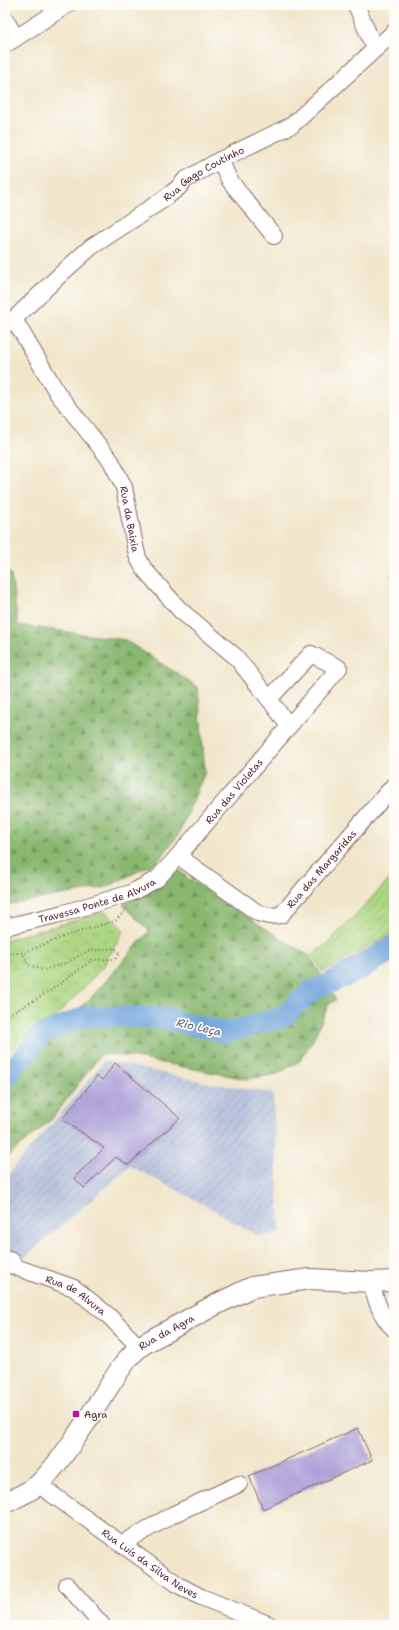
<svg xmlns="http://www.w3.org/2000/svg" width="399" height="1630" font-family="'Shantell Sans',sans-serif">
<style>
.industrial{fill:url(#industrial-furrows)}
.forest{fill:url(#forest-firs);stroke:#696b4e}
.park{fill:url(#park-crowns);stroke:#7a7a56}
.garden{fill:url(#garden-furrows);stroke:#7a7a56}
.water{fill:#6fa4dc;stroke:#5c6284}
.lines{fill:none;stroke-linecap:round;stroke-linejoin:round}
.river{stroke:#6fa4dc;stroke-width:21}
.building{fill:#a99cd7}
.minor-casing{stroke:#846563;stroke-width:18}
.major-casing{stroke:#846563;stroke-width:22}
.path{stroke:#846563;stroke-width:2;stroke-dasharray:1 3;stroke-linecap:butt}
.minor{stroke:#fff;stroke-width:16}
.major{stroke:#fff;stroke-width:20}
.poi-dot{fill:#b5179e;stroke:#fdfcf7;stroke-width:1.5}
.labels{text-anchor:middle;stroke-width:3.5;stroke-linejoin:round;paint-order:stroke}
.street-label{font-size:10px;fill:#4a1f2b;stroke:#fdfcf7}
.poi-label{font-size:10px;fill:#4a1f2b;stroke:#fdfcf7;text-anchor:start}
.water-label{font-size:11px;font-style:italic;fill:#595472;stroke:#fdfcf7}
</style>
<defs>
<pattern id="industrial-furrows" width="10" height="10" patternUnits="userSpaceOnUse"><rect width="10" height="10" fill="#bac4de"/><path d="M-1 1l2-2M0 10L10 0M9 11l2-2" fill="none" stroke="#a1a8bf"/></pattern>
<pattern id="forest-firs" width="22" height="20" patternUnits="userSpaceOnUse"><rect width="22" height="20" fill="#88b770"/><path d="M5 1l3.5 6h-7zM16 11l3.5 6h-7z" fill="#71945c"/></pattern>
<pattern id="park-crowns" width="20" height="18" patternUnits="userSpaceOnUse"><rect width="20" height="18" fill="#abd682"/><path d="M2 6a3 3 0 1 1 6 0M12 15a3 3 0 1 1 6 0" fill="none" stroke="#95b770"/></pattern>
<pattern id="garden-furrows" width="10" height="10" patternUnits="userSpaceOnUse"><rect width="10" height="10" fill="#abd682"/><path d="M-1 1l2-2M0 10L10 0M9 11l2-2" fill="none" stroke="#95b770"/></pattern>
</defs>
<rect width="100%" height="100%" fill="#fdfcf7"/>
<filter id="ink" filterUnits="userSpaceOnUse"><feTurbulence type="fractalNoise" baseFrequency=".025" numOctaves="2"/><feDisplacementMap in="SourceGraphic" scale="8" xChannelSelector="R" yChannelSelector="G"/><feConvolveMatrix kernelMatrix="1 2 1 2 8 2 1 2 1" color-interpolation-filters="sRGB"/></filter>
<filter id="wash" filterUnits="userSpaceOnUse"><feTurbulence type="fractalNoise" baseFrequency=".012" numOctaves="4" result="noise"/><feDisplacementMap in="SourceGraphic" scale="16" xChannelSelector="R" yChannelSelector="G"/><feGaussianBlur stdDeviation="0.9" result="paint"/><feColorMatrix in="noise" values="0 0 0 0 0 0 0 0 0 0 0 0 0 0 0 0 0 1.4 0 .05"/><feComposite in="paint" operator="in"/></filter>
<g filter="url(#wash)">
<rect width="100%" height="100%" fill="#f1e6cb"/>
<path class="industrial" d="M104,1060l104,23 65,10 7,140 -22,3 -53,-31 -75,-39 -105,91 -20,-6v-73l79,-92z"/>
<path class="forest" d="M5,570l6,4 7,51 107,15 73,47 7,85 -26,62 -21,27 -51,26 -102,18z
M174,865l15,14 96,62 24,14 27,45 -7,4 -16,36 -13,21 -23,13 -30,5 -121,-23 -25,-2 -50,66 -37,31 -9,9v-94l39,-38 30,-15 16,-14 59,-68 -26,-26 34,-24z"/>
<path class="park" d="M106,912l18,18 -21,37 -46,48 -38,26 -14,15v-116z"/>
<path class="garden" d="M394,875v57l-71,40 -11,-17 17,-13z"/>
<path class="water" d="M394,934v27l-47,24 -26,10 4,-21z"/>
<g class="lines">
<path class="river" d="M5,1078l36,-43 45,-19 76,2 64,15 57,-16 28,-26 45,-19 38,-23"/>
</g>
<g id="blocks">
<path class="building" d="M115,1063l65,55 -52,47 -12,-8 -32,31 -10,-10 30,-30 -42,-29 35,-43 5,4z
M358,1428l14,32 -109,49 -14,-33z"/>
</g>
</g>
<g filter="url(#ink)">
<use href="#blocks" fill-opacity="0" stroke="#846563" stroke-width="1"/>
<g class="lines">
<defs>
<g id="minor">
<path d="M356,5l15,35 5,7"/>
<path d="M5,19l11,19"/>
<path d="M5,45l62,-40"/>
<path d="M220,160l10,21 44,55"/>
<path id="s1" d="M14,319l44,75 53,67 13,26 11,59 3,12 6,11 36,41 56,47 33,42"/>
<path id="s2" d="M5,325l9,-6 48,-46 29,-26 70,-46 17,-13 7,-8 35,-20 72,-35 102,-93"/>
<path id="s3" d="M178,856l80,57 11,3 12,-1 113,-130"/>
<path id="s4" d="M5,927l59,-14 67,-20 26,-14 21,-23 161,-188 -28,-14 -42,45 20,27"/>
<path id="s5" d="M5,1259l7,2 1,5 61,22 35,28 30,31"/>
<path d="M371,1282c4,17 10,36 23,47"/>
<path id="s6" d="M39,1485l141,101 21,11 69,28"/>
<path d="M121,1544l53,-30 65,-30"/>
<path d="M67,1585l35,40"/>
</g>
<g id="major">
<path id="s7" d="M5,1503c10,-5 27,-12 35,-20 23,-24 46,-61 64,-89 13,-19 23,-40 43,-52l66,-36 39,-19 58,-8 61,3 23,-1"/>
</g>
</defs>
<use href="#minor" class="minor-casing"/>
<use href="#major" class="major-casing"/>
<path class="path" d="M391,577l3,-2
M5,954l18,-1 45,-18 47,-14 13,-13
M5,1017l45,-26 42,-31 23,-1 5,-5 -5,-6 -27,3 -22,12 -22,7 -16,-5 -5,-12"/>
<use href="#minor" class="minor"/>
<use href="#major" class="major"/>
</g>
</g>
<rect class="poi-dot" x="72" y="1410" width="8" height="8" rx="2"/>
<g class="labels">
<g class="street-label">
<text dy="4" stroke="none"><textPath href="#s2" startOffset="251">Rua Gago Coutinho</textPath></text>
<text dy="4" stroke="none"><textPath href="#s1" startOffset="234">Rua da Baixia</textPath></text>
<text dy="4" stroke="none"><textPath href="#s4" startOffset="277">Rua das Violetas</textPath></text>
<text dy="4" stroke="none"><textPath href="#s3" startOffset="183">Rua das Margaridas</textPath></text>
<text dy="4" stroke="none"><textPath href="#s4" startOffset="96">Travessa Ponte de Alvura</textPath></text>
<text dy="4" stroke="none"><textPath href="#s5" startOffset="82">Rua de Alvura</textPath></text>
<text dy="4" stroke="none"><textPath href="#s7" startOffset="240">Rua da Agra</textPath></text>
<text dy="4" stroke="none"><textPath href="#s6" startOffset="136">Rua Luís da Silva Neves</textPath></text>
</g>
<g class="poi-label">
<text x="84" y="1418">Agra</text>
</g>
<g class="water-label">
<text transform="translate(199 1027) rotate(13)" y="4">Rio Leça</text>
</g>
</g>
<rect width="399" height="1630" fill="none" stroke="#fdfcf7" stroke-width="20"/>
</svg>
